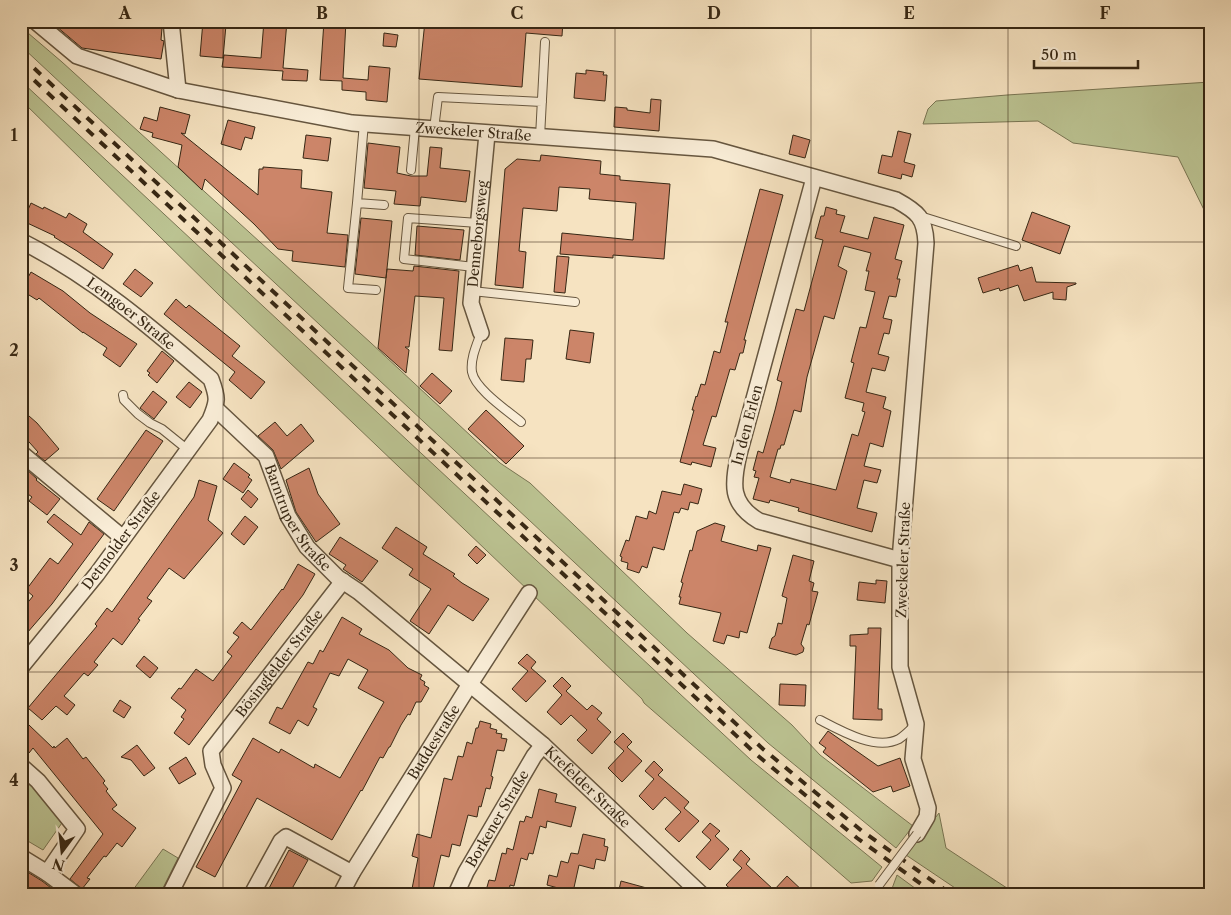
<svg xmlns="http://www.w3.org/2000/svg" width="1231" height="915" font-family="'Libre Caslon Text',serif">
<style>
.green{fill:#bcc493;stroke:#797654}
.building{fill:#cc8569;stroke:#362714;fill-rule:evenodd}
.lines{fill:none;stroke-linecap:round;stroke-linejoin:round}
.service-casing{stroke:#66563f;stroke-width:10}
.minor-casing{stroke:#66563f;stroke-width:18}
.service{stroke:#f9edd7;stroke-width:8}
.minor{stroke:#f9edd7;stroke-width:15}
.rail{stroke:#362714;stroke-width:4;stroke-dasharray:9 9;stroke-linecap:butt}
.service-bridge-casing{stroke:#66563f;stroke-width:10;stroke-linecap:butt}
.service-bridge{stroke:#f9edd7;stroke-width:8}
.grid{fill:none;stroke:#362714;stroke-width:1;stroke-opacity:0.55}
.labels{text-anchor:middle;stroke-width:5;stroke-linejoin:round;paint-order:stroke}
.street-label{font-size:14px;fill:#362714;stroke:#f9edd7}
.neatline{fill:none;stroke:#362714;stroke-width:2}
.grid-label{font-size:16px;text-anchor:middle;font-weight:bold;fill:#362714}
</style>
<rect width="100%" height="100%" fill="#f6e3c1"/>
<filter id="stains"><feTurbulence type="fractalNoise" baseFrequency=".004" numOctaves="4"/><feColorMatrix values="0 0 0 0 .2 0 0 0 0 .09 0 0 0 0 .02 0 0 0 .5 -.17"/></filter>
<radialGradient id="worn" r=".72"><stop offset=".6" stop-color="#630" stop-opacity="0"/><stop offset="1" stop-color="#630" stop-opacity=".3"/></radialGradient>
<path class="green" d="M21,27l41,35 309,281 129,120 30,20 157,150 105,92 28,30 93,71 -17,22 -128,-105 -747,-697z
M21,81l730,679 131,107 -10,14 -21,2 -207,-180 -2,-4 -421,-402 -200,-197z
M1210,82v140l-32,-65 -105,-14 -35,-22 -115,3 5,-15 8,-8 71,-6z
M1210,327v359h-5l2,-311 1,-46z
M21,774l43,46 -21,30 -22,-13z
M939,813l7,35 70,46h-52l-58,-39z
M163,849l15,9 -18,36h-30z
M897,875l26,19h-33z"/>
<path class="building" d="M50,21h38l4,3 23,4 1,-7 16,3v-3h13v5l17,2 -1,12 3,1 -3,18 -79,-11z
M203,21h19v4h4l-3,33 -23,-2z
M264,21h23l-4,47 25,2 -1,11 -25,-1 1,-9 -61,-4 2,-12 37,3z
M324,21h22l-3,57 25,2 1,-14 21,2 -3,34 -21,-2v-8l-24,-2v-9l-22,-1z
M425,21h138l-1,15 -36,-3 -4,54 -103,-8z
M384,33l14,2 -2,12 -13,-1z
M586,70l18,2 -1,3h4l-2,26 -31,-3 2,-25 10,1z
M651,99l10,1 -2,31 -45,-4 1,-20 12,1v2l23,3z
M160,107l30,8 -5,19 -4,-1 77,62 1,-26h4v-2l39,3 -1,18 31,4 -5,41 21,2 -3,32 -53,-6 1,-10 -15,-2 -24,-25 -49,-45 -3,11 -24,-23 4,-22 -30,-8 1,-4 -13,-4 4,-12 13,4z
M228,120l27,7 -3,12 -7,-2 -4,13 -20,-6z
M898,131l13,3 -7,28 11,3 -3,12 -10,-3 -1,5 -23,-6 4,-18 10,2z
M306,135l25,3 -3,23 -25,-3z
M793,135l17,5 -5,18 -16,-4z
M368,143l32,4 -3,26 14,3h16l3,-29 12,1 -2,20 30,3 -4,31 -45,-5 -1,9 -26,-2 2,-13 -32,-3z
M541,155l60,6 -1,13 20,2v4l50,4 -6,75 -51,-4v3l-53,-4 2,-21 71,7 3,-37 -47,-4 1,-10 -31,-2 -2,24 -34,-3 -4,43 7,1 -3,36 -28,-3 10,-116 12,-10 23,2z
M760,189l23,6 -39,145h2l-3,13h-3l-5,17 -5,-1 -14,48 -4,-1 -9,29 13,3 -5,19 -19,-5 -1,3 -11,-3 14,-52h-2l4,-14 1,1 4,-13 4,1 9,-34 6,2 8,-31h-3z
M31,203l12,6 1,-2 22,11 3,-5 18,11 -4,8 30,22 -10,15 -26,-18 -23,-14 1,-1 -32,-15z
M826,207l11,3 -1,4 9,2 -5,16 28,7 6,-22 30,8 -9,34 7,2 -5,18h3l-4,18 -7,-1 -6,22 9,2 -3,14 -5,-1 -6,21 11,3 -4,14 -13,-3 -6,24 20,5 -3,11 8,3 -8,36 -13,-4 -6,23 17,4 -4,13 -13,-3 -7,28 20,5 -5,19 -74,-21 1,-3 -29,-8 -1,3 -16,-4 6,-21 -5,-1 2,-6 -3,-1 5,-19 5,2 12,-43 7,-28 -5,-2 19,-71 8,2 19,-71 -8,-2 6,-22h3zM844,246l27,7 -5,18h3l-4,19 10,2 -9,36 -6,-1 -9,35 3,1 -9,35 19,5 -2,8 3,1 -7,24 -6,-2 -16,56 -45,-11 -1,4 -20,-6 8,-28h2l1,-4h3l10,-35 7,2 6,-35 17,-61 10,3 13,-48 -9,-5z
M1032,212l38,14 -10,28 -38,-14z
M361,218l31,3 -6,57 -31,-4z
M417,226l47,4 -4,30 -45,-5z
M557,256l12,1 -4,36 -11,-1z
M1018,265l2,6 12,-4 4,15 40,1v1l-9,3 -1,13 -13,-1v-7l-29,9 -6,-16 -18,6 -1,-3 -16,5 -5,-15z
M414,266l45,5 -7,80 -13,-1 5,-52 -29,-2 -6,51h-4l4,3 -3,23 -28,-25 9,-79 26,2z
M135,269l18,14 -12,14 -18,-13z
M31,272l32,19 27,22 47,31 -17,23 -17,-12 4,-7 -24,-16v1l-44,-35 -2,2 -16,-10z
M176,299l10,9 3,-3 51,41 -8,10 33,26 -14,17 -22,-19 6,-8 -71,-58z
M570,330l24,3 -4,30 -24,-4z
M505,338l28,2 -2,19h-5l-2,23 -23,-2z
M162,351l12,10 -17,22 -9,-8 2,-2 -3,-2z
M432,373l20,18 -12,13 -20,-18z
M189,382l13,10 -12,16 -14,-11z
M153,391l14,11 -13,17 -14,-11z
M21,409l16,14 22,26 -14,12 -9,-7 2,-2 -17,-19z
M486,410l38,36 -18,18 -38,-35z
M275,422l12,14 14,-12 13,17 -33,28 -8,-19 -15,-14z
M146,430l17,11 -49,70 -17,-12z
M234,463l16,12 -2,2 4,3 -9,13 -20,-14z
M25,468l12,11 -1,1 24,19 -13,16 -18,-14 3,-4 -11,-8v-17z
M309,468l9,26 22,30 -24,18 -20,-30 -10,-32z
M199,480l18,6 -9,34 15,13 -39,46 -15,-11 -22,30 5,3 -14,18 2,1 -18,25 -9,-7 -19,24 4,3 -10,11 -4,-3 -20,23 11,9 -8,10 -11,-9 -14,14 -14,-12 69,-82 -2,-2 12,-16 5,4 82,-115z
M684,484l18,5 -4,15 -8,-2 -2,8 -7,-2 -2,5 -5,-1 -10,38 -11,-3 -6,21 -5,-2 -3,7 -12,-4 1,-6 -7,-2 1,-4 -2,-1 6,-16 3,1 7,-25 11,3 2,-8 7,3 6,-23 19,4z
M248,490l10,9 -7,9 -10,-9z
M54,514l27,21 8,-13 15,12 -52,70 -31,36v-29l12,-15 -7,-6 24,-32 8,6 15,-20 -26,-22z
M245,516l13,11 -14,18 -13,-11z
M715,523l10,3 -4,15 36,10 1,-6 13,3 -24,85 -7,-2 -1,7 -12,-3 -3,9 -11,-3 8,-28 -42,-9 2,-7h-2l4,-14 -2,-1 9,-32 2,1 5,-20z
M396,527l31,20 -4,7 32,20 -2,2 9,7 27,16 -16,22 -25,-16 -19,29 -19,-13 21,-32 -22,-14 4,-6 -31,-21z
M340,537l38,24 -16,21 -19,-13 3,-4 -17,-11z
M476,546l10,9 -9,9 -9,-9z
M793,555l21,6 -5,20 5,2 -2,8 6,1 -9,33 -2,-1 -6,20 3,4 -1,4 -7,3 -27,-7 3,-10 3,-2 3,-13 4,1 5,-26 -5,-2z
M298,564l17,10 -12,21 -114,150 -15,-12 10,-14 -3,-2 5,-7 -15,-12 8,-10 2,1 15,-20 17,12 19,-25 -5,-4 12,-15 -6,-4 9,-11 9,8 31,-41 1,1z
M876,580l11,1 -2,22 -28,-3 2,-18 17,2z
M342,617l20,12 -3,5 30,16 19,18 14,7 -2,4 5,3 -1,3 5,3 -8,14h-5l-6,13 -2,-1 -7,11 -11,22h-1l-6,11 -3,-1 -18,34 -1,-1 -29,50 -75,-42 -42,79 -19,-10 46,-86 -10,-6 21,-37 26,15 2,-4 33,19 1,-4 25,14 44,-76 -26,-14 10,-18 -20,-11 -9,17 -9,-3 -17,34 4,2 -9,17 -10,-6 -8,14 -21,-11 8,-16 5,2 26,-47 5,2 7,-14 3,2z
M868,628h13l-3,81h4v11h-4l-25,-1 3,-73h-6v-11l18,-1z
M527,654l9,8 -5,6 15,13 -20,21 -14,-13 16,-18 -10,-8z
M144,656l14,12 -8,10 -14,-12z
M562,677l9,9 -5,5 21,19 5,-5 10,8 -5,6 14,13 -19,22 -15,-14 10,-10 -16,-15 -10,10 -14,-13 15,-17 -9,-9z
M780,684l26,1 -1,21 -26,-1z
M120,700l11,7 -7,11 -11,-7z
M480,721l11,3 -1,4 7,2 -1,3 6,1 -1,4 6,1 -3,12 -7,-1 -6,26 2,1 -3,12 -4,-1 -5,19 -2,-1 -2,11 -9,-2 -8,31 -8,-2 -3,13 -8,-2 -9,39h-21l7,-36 -6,-2 5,-22 14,4 13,-60 8,2 6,-24 5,1 4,-15 5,2 4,-16h2z
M29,725l24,23 1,-2 1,2 12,-10 16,21 3,-2 19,24 -2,2 5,6 -2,2 11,14 -5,4 24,19 -14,19 -5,-4 -11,14 -2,-1 -17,22 3,1 -8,10 -12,-10 33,-45 -70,-86 -4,5 -8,-7v-13z
M828,731l50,35 22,-8 10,28 -17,6 -2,-6 -18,6 -50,-40 3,-4 -7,-5z
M623,733l9,9 -5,5 15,14 -20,21 -14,-14 16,-17 -10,-9z
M137,745l18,23 -11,8 -13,-16 -10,-3z
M186,757l10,17 -17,10 -10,-16z
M654,761l9,9 -5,5 31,27 -5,6 15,13 -20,21 -14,-13 16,-17 -16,-15 -12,13 -14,-14 15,-17 -9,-8z
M539,789l18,5 -2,8 21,5 -5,20 -24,-6 -1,7 -6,-2 -7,28 -4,-1 -2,7 -6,-2 -7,28 -4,-1 -1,7 -8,-2 -1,4h-15l4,-14 6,1 7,-28 4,1 1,-6 6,2 7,-29 4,1 2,-6 6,2z
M710,823l10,8 -5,5 14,13 -19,21 -14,-13 15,-17 -9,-8z
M583,834l22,5 -1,7 4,1 -3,14 -9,-2 -2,10 -15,-4 -6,27 -26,-7 2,-10 8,2 4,-16 7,2 3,-10 7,1z
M289,850l19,10 -19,34h-23z
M741,850l9,9 -4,5 28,26 13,-14 19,18h-70l-10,-9 16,-17 -9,-8z
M21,868l21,13 17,13h-32l-6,-4z
M621,881l33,9v4h-36z"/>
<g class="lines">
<defs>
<path id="service" d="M364,123l-7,80 27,2
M434,129l4,-32 104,5
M540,137l5,-95
M411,170l4,-42
M357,203l-9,85 28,2
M920,216l96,30
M474,267l-70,-8 4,-41 70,5
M472,291l103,11
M481,333c-4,11 -11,26 -9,39 3,17 36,39 49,50
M123,395l1,5 14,14 12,9 12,6 26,21
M820,720c21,11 56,31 79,19 6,-4 10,-8 15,-13"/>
<g id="minor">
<path id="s1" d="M35,21l42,35 101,34 174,33 361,26 183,51c22,12 29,18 30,43l-26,317v107l16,57 -3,35 15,49 -1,9 -10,17"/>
<path d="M171,21l7,69"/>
<path d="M814,178l-75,276c-7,30 -9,50 20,67l141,39"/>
<path id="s2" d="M21,241c70,35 131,87 190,138 7,19 7,22 -1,41l-113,154 -76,93"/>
<path id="s3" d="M481,333l-10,-30 16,-169"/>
<path id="s4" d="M215,408l51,48 22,60 19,31 31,31 21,14 184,153 158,149"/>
<path d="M21,453l102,85"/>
<path d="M21,766l17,15 39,48 -30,44"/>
<path d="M21,857l26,16 28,21"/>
<path id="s5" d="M170,894l53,-106 -10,-23 -2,-14 132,-170"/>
<path d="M252,894l29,-53 5,-4 66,36"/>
<path id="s6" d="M341,894l11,-21 118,-189 59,-91"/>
<path id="s7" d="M456,894l10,-22 68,-116 9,-11"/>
</g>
</defs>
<use href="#service" class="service-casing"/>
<use href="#minor" class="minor-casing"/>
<use href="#service" class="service"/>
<use href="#minor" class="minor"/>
<path class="rail" d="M21,56l742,693 99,82 89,63
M21,68l736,687 100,83 78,56"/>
<defs>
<path id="service-bridge" d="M879,885l38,-51"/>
</defs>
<use href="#service-bridge" class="service-bridge-casing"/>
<use href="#service-bridge" class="service-bridge"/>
</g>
<path class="grid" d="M223,21v873M419,21v873M615,21v873M811,21v873M1008,21v873M21,242h1189M21,458h1189M21,672h1189"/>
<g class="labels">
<g class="street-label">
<text dy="5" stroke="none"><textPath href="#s1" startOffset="460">Zweckeler Straße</textPath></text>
<text dy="5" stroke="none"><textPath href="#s3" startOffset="101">Denneborgsweg</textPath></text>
<text dy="5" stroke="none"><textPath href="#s2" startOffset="132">Lemgoer Straße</textPath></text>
<text transform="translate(747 425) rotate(-75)" y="5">In den Erlen</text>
<text dy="5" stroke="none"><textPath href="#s4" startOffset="140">Barntruper Straße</textPath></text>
<text transform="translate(121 540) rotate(-53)" y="5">Detmolder Straße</text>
<text transform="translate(903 560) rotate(-88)" y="5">Zweckeler Straße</text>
<text dy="5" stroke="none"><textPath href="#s5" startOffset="269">Bösingfelder Straße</textPath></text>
<text dy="5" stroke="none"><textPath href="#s6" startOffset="178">Buddestraße</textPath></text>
<text dy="5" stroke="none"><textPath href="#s4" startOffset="540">Krefelder Straße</textPath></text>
<text dy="5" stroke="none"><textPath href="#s7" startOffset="86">Borkener Straße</textPath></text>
</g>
</g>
<rect width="1231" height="915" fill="none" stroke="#f6e3c1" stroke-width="55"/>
<g transform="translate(62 852) rotate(195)" stroke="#f9edd7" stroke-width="4" paint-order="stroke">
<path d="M0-4L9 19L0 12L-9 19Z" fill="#362714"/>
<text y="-8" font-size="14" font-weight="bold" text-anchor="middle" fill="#362714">N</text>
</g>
<path d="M1034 60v8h104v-8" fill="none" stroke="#362714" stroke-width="2.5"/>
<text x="1041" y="60" font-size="15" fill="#362714" stroke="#f9edd7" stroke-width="4" paint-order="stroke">50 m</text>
<rect x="28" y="28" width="1176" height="860" class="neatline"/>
<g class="grid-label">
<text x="125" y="19">A</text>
<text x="322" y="19">B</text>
<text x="517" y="19">C</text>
<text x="714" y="19">D</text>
<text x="909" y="19">E</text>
<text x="1105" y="19">F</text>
<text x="14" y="141">1</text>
<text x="14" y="356">2</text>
<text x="14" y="571">3</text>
<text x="14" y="786">4</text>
</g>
<rect width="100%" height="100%" filter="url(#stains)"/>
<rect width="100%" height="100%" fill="url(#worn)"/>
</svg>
